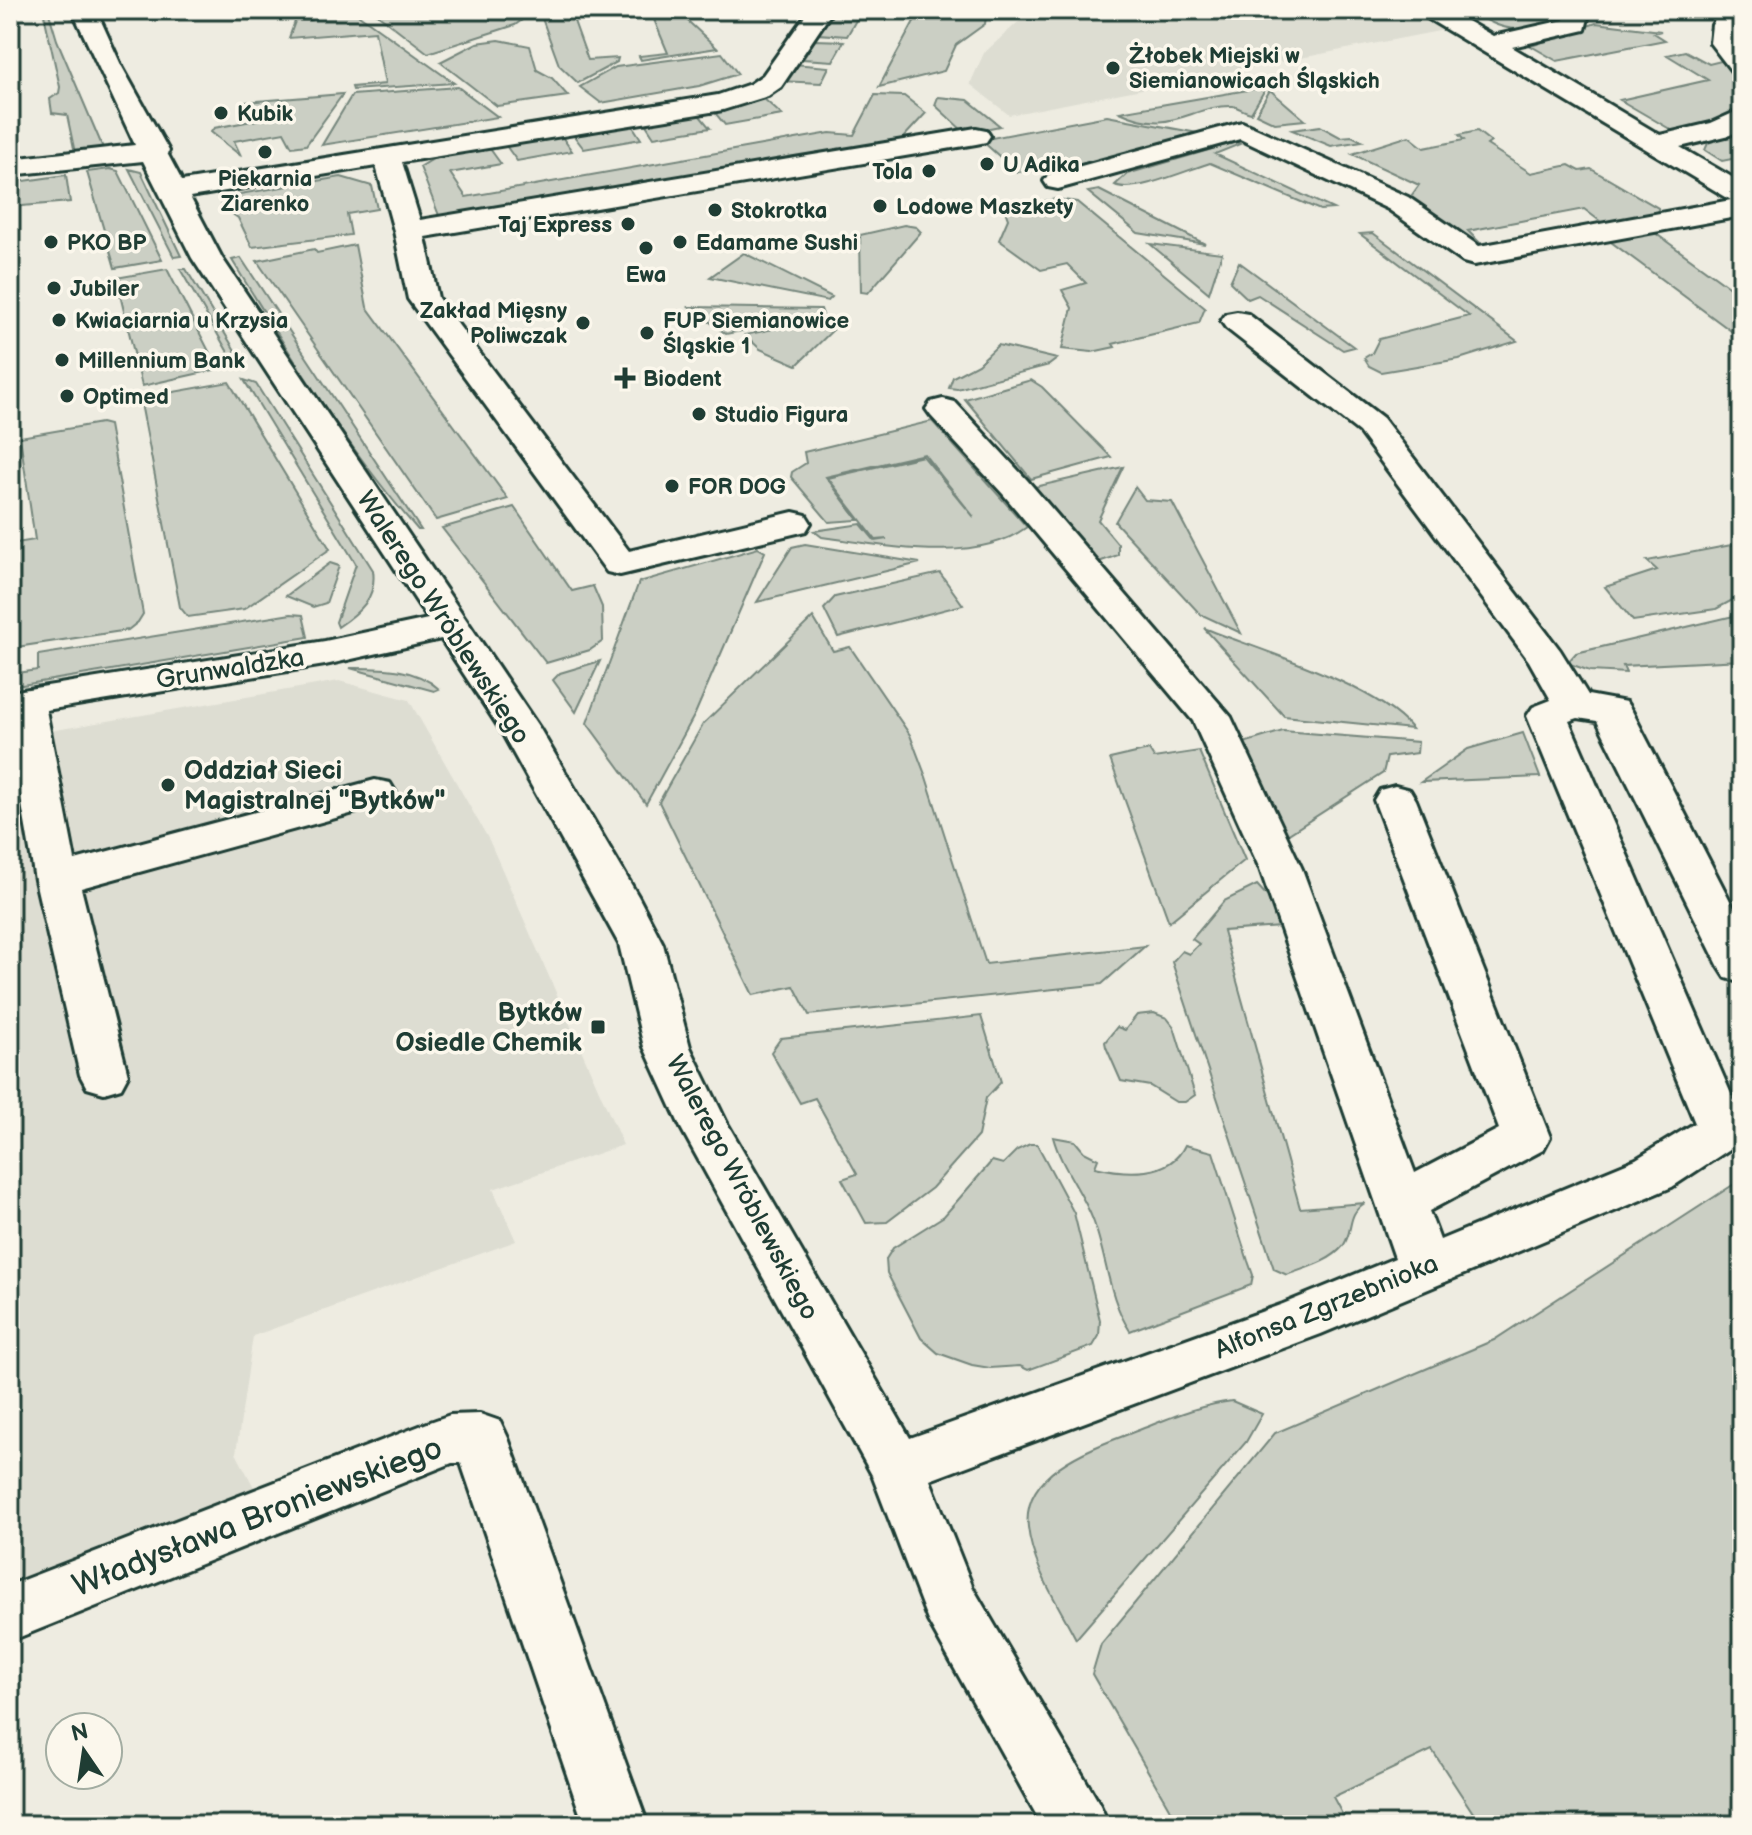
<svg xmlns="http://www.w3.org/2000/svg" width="1752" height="1835" font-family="'Balsamiq Sans',sans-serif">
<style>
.built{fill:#ddddd2}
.green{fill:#cbcfc4;stroke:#75867c;stroke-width:2}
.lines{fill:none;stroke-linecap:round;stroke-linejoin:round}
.minor-casing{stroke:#1f3d34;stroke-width:6}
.minor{fill:#fbf7ec;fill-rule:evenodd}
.poi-dot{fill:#1f3d34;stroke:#fbf7ec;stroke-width:3}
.labels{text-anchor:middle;stroke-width:7;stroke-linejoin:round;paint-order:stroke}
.far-poi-label{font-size:22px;font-weight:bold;fill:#1f3d34;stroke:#fbf7ec;text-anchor:start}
.street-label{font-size:26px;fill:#1f3d34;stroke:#fbf7ec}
.poi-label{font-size:26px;font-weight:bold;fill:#1f3d34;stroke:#fbf7ec;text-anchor:start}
.near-street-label{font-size:32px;fill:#1f3d34;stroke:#fbf7ec}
</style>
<rect width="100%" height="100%" fill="#eeece1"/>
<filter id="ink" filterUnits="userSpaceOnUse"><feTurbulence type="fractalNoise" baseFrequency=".0125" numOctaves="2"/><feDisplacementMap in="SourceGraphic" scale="16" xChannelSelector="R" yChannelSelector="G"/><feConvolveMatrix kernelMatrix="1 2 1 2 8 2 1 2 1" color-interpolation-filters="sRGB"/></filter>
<g filter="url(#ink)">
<path class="built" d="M1039,10h374l31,20 -435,85 -39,-31 14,-31 33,-30z
M339,681l70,19 80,140 134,305 -130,44 23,52 -263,95 -17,117 21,40 -247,95v-850z"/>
<path class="green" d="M43,10h5l9,30 46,108 -8,1 1,6 -21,-2 -8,-38 -15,-2 -2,-14 9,-6 1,-6z
M352,10l102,73 -101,7 -1,-3 33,-3 -10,-53 -86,7 8,-22z
M372,10h146l4,10 -7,5 -87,28z
M539,10h31l18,50 30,-2 -1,4 -39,21 -19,-18z
M650,10h26l41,38 -76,12 -2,-4 29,-3z
M920,10h67l-2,14 -29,21 -12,26 -65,16z
M1468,10h94l-1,9c-47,13 -50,16 -93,-9z
M831,13l28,2 -12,21 -29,-2z
M1596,23l65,8 -7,2 11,7 -108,21 -26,-15z
M499,40l31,6 7,24 15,8 16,18 -71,10 -57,-44 37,-19z
M815,40l29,1 -11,20 -30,-2z
M1685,51l24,13 20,-5 13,15v38l-28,15 -39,5 -55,-32 88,-20 -41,-25z
M722,53l16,21 -39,12 -98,17 -21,-16 36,-20z
M793,64l36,3 -8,16 -43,-2 11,-6z
M458,87l40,30 -176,28 30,-50z
M1259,88l5,3 -13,22c-6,-1 -13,-6 -18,-7 -44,-1 -61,31 -113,6z
M1270,90l35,30 -30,3 -19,-9z
M343,94l-37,51 -14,2 -8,-15 -50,9 7,15 -30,-24 3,-4 43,-8 -12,-18z
M875,95l29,1 22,17 -24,26 -462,79 -20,-51 18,-11 50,-10 13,18 -51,9 16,24 364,-64 24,2z
M938,97l30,3 32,26 -35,7 -30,-28z
M763,98l19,17 -57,10 -14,-17z
M696,111l14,17 -56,9 -11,-17z
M1107,116l96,18 -99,31 -87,7 -36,-32z
M630,122l11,17 -57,10 -13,-17z
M1320,126l20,11 12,-1 10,5 -31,5 -39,-16z
M1477,131l14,11 -4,3 44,28 38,-8 11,6 11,-2 67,39 1,6 -54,11 -21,-16 -116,22 11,11 -5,1 -65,-44 10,-14 -67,-31 57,-18 15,12 40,-8 -5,-5z
M560,134l12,17 -55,10 -13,-18z
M1729,134l13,8v15l-20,4 -17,-11 3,-7z
M1236,142l4,2 -25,10 118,55 -13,1 -110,-47c-20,6 -77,31 -95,22l12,-11z
M110,169l8,2 44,89 -47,8 -28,-96z
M129,169l12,3 40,84 -7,1z
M66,175l4,27 -60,5v-24z
M341,177l31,9 5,23 -30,5 4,21 -99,12 -14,-29 -16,-11 -1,-6 7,-5z
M1099,190l106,54 -67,-11 -50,-41z
M1056,199l21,3 128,106 -6,15 -86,21 2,3 -23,5 -30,-3 10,-41 -10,-18 24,-7 -19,-19 -26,6 -42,-30 9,-21 -4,-11z
M904,225l12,2 5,5 -53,61 -7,-1 -1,-57z
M1373,233l144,108 -58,18 -78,13 -12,-6 -5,-8 8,-5 7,-14 90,-23 -109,-82z
M1655,233l87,63v43l-131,-97 9,-6z
M1150,244l72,9 -13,40z
M355,245l12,62 141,192 -72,21 -179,-259 57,-12 3,4z
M744,253l88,44 -4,4 -118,-24z
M241,258l180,272h-3c-70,-80 -131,-180 -186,-270z
M1239,262l115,85 -11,3 -85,-55 -10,4 -18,-17z
M167,269l51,100 -76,17 -26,-108z
M180,269h6l53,88 -6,4z
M690,307l131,2 2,6 -97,19z
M825,318l12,8 -40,39 -37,-16 -15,-14z
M998,345l59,14 -8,6 -92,24 -8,-1 4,-11 25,-13z
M244,380l12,4 117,186c4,28 -13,42 -35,57l-2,-5 20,-58z
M1031,380l11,7 69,70 -80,22 -66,-80z
M229,382l101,167 -86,60 -56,8 -8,-10 -40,-209z
M932,421l95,106c-53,39 -143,18 -205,10l-8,-6 47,-7 14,17 12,-2 -11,1 -48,-62 95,-22 51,61 -50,-63 -98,23 32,43 -29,2 -38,-45 1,-5 14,-9 -2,-11z
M101,423l8,2 34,189 -5,8 -10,8 -118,18v-104l25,-4 -15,-103z
M1123,467l-25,53 20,24v11l-22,8 -66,-75z
M1135,487l10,13 27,2 69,131 -41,-19 -85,-92z
M514,507l58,84 21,-5 9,21 1,34 -13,9 -44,13 -104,-135z
M1742,543v52l-26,14 -83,12 -28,-34 52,-17 -10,-9z
M805,544l115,19 -163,39 35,-55z
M758,548l7,4 -70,162 -49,90 -59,-81 52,-141z
M330,563l9,3 -13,37 -13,4 -27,-11z
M940,573l23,32 -125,32 -14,-28 11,-12z
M291,614l12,1 5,22 -298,50v-13l28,-4v-15z
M1742,614v46l-119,6 3,7 -36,-2 -23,-8 9,-10z
M813,617l20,34 17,-4 60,88 16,42 60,187 159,-18 -43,38 -293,31 -15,-29 -41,9 -94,-193 44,-78z
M1204,628c55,22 171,56 208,101l-128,-13z
M600,661l-24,51 -23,-32 7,-7z
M350,668c30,0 65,-1 89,21l-5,2z
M1283,731l135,11 -1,11 -30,4 -4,16 -96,62 -50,-90z
M1523,733l17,44 -119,5 47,-33z
M1149,750l5,8 45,-7 46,109 -76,62 -59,-163z
M1257,885l11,12 13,30 -58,4 77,277 65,-5c-19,11 -11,28 -22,43 -13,16 -38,22 -56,29l-13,-6 -102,-307 10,-11 7,3 10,-10 -7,-5 32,-38z
M1154,1013l13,5 7,9 21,68 -10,7h-9l-26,-16 -29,-5 -15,-34 -1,-5 12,-15 8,3 12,-15z
M981,1016l20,66 -15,16 -8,38 -46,52 -45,34 -21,1 -24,-44 15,-5 -42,-76 -15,5 -29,-51 10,-14z
M1053,1137l22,4 9,11 14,7 -3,8c30,7 75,11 90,-22l28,7 35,109 5,14 -2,10 -121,46c-22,-33 -23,-74 -37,-111 -11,-29 -32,-53 -40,-83z
M1030,1144h7l37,69 26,107 -1,16 -6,10 -65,24 -8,-4 -30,2 -18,-3 -34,-12 -17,-15 -34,-65 -1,-14 7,-11 51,-32 48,-55 11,3 14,-14z
M1742,1179v646h-261l-49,-75 -99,47 15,28h-169l-87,-151 9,-30 174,-211 219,-93z
M1232,1401l30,13 -16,28 -170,197c-18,-35 -44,-73 -48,-112 -7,-58 70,-81 111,-97 31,-12 60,-25 93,-29z"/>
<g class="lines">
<defs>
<path id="minor" d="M72,10h24l25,55 48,86 -2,2 15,28 536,-86 32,-11 13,-9 46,-65h24l-52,77 -13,9 -45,14 -321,52 18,58 556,-92 10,2 4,6 -4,6 -10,2 -551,93 13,61 191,253 164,-39 13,3 5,8 -5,8 -186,44 -13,-3 -199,-273 -14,-68 -18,-65 -186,31 32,61 318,471 98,167 25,48 27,103 37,76 183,315 373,-134 112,-46 -135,-389 -67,-148 -190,-227 -72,-78 -5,-7 5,-7 12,-3 12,3 72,78 204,237 71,152 113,304 84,-44 -125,-329 6,-10 15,-4 15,4 6,10 134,337 -7,13 -114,61 11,29 196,-81 59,-36 -168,-407 6,-9 18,-7 -22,-39 -170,-229 -133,-104 -5,-7 5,-7 11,-2 11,2 135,104 177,232 28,45 38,7 6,9 110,213v59l-16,-5 -7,-11 -122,-246 -19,-3 -9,3 165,380 8,-2v42l-70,46 -351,147 -391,146 43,108 126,215 10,22h-67l-114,-204 -56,-146 -191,-347 -37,-81 -25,-103 -119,-215 -59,-90 -116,26 -279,45 29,150 300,-80 15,3 6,10 -6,10 -309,85 47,187 -7,13 -17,5 -17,-5 -7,-13 -45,-195 -25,-146v-42l315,-51 103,-22 -236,-361 -49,-97 -133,14v-16l125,-14z
M288,10h24l2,3 -3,5h-18z
M1419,10h29l45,26 71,-16 2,-10h24l-5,20 -73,17 148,88 51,-12 31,-14v19l-12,7 -50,12 62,36v33l-268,49 -11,-3 -75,-53 -148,-70 -182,50 -10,-2 -4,-6 4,-6 194,-53 166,75 71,49 252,-46 -309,-185z
M1724,18l9,2 3,5v17l6,9v25l-9,-3 -23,-30 2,-18 3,-5z
M480,1414l20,7 8,17 140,387h-64l-123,-362h-9l-442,178v-56l420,-163 20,-7z"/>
</defs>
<use href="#minor" class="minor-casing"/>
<use href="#minor" class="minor"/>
</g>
</g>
<g class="poi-dot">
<circle cx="1113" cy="68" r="8"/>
<circle cx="221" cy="113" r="8"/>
<circle cx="265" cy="152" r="8"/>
<circle cx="987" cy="164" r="8"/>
<circle cx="929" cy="171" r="8"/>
<circle cx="880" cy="206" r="8"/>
<circle cx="715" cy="210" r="8"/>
<circle cx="628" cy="224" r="8"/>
<circle cx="51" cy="242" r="8"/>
<circle cx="680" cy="242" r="8"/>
<circle cx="646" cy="248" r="8"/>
<circle cx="54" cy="288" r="8"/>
<circle cx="59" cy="320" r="8"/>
<circle cx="583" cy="323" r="8"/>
<circle cx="647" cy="333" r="8"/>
<circle cx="62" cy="360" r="8"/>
<path d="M621 366h8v8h8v8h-8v8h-8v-8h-8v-8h8z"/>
<circle cx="67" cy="396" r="8"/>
<circle cx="699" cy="414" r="8"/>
<circle cx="672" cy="486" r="8"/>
<circle cx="168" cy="785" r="8"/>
<rect x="590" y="1019" width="16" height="16" rx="4"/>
</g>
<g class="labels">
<g class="far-poi-label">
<text x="1129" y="63">Żłobek Miejski w<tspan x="1129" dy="25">Siemianowicach Śląskich</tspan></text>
<text x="237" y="121">Kubik</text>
<text x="1003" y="172">U Adika</text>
<text x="913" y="179" text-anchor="end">Tola</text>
<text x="265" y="186" text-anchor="middle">Piekarnia<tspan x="265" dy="25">Ziarenko</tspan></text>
<text x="896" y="214">Lodowe Maszkety</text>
<text x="731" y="218">Stokrotka</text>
<text x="612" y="232" text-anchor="end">Taj Express</text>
<text x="67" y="250">PKO BP</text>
<text x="696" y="250">Edamame Sushi</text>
<text x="646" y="282" text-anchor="middle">Ewa</text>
<text x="70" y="296">Jubiler</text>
<text x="567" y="318" text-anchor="end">Zakład Mięsny<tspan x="567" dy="25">Poliwczak</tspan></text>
<text x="75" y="328">Kwiaciarnia u Krzysia</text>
<text x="663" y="328">FUP Siemianowice<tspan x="663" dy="25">Śląskie 1</tspan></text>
<text x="78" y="368">Millennium Bank</text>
<text x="643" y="386">Biodent</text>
<text x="83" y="404">Optimed</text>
<text x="715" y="422">Studio Figura</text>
<text x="688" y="494">FOR DOG</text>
</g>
<g class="street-label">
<text transform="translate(444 617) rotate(57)" y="9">Walerego Wróblewskiego</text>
<text transform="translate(230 668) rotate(-9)" y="9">Grunwaldzka</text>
<text transform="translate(743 1187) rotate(62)" y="9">Walerego Wróblewskiego</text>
<text transform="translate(1326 1306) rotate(-22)" y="9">Alfonsa Zgrzebnioka</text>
</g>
<g class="poi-label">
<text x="184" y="779">Oddział Sieci<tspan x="184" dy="30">Magistralnej "Bytków"</tspan></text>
<text x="582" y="1021" text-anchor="end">Bytków<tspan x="582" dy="30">Osiedle Chemik</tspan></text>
</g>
<g class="near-street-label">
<text transform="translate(257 1516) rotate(-21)" y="11">Władysława Broniewskiego</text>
</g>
</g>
<rect width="1752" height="1835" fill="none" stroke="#fbf7ec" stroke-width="40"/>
<rect x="20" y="20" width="1712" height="1795" fill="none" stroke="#1f3d34" stroke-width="3" filter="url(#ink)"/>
<g transform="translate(84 1751) rotate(347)"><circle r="38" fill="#fbf7ec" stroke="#a3ada2" stroke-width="2"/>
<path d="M0-6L14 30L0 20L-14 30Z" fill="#1f3d34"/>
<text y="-12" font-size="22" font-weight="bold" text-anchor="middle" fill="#1f3d34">N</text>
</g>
</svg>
